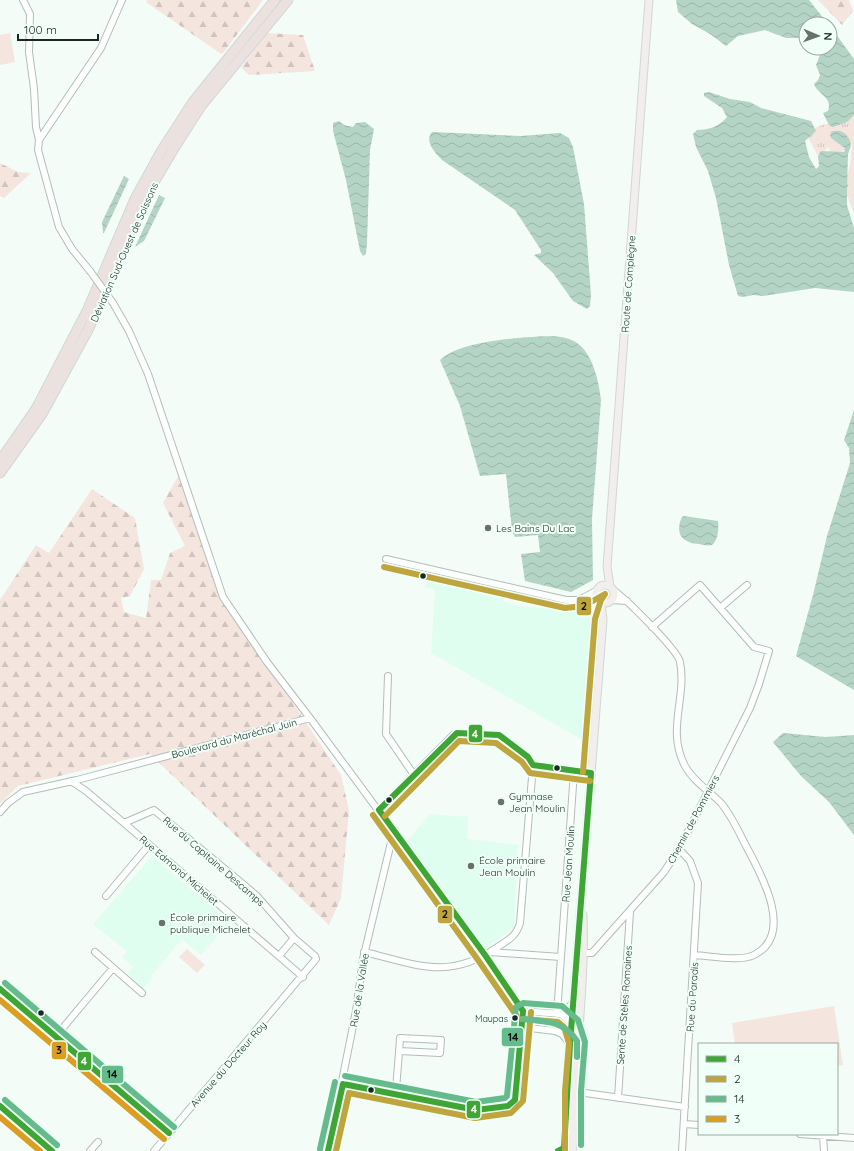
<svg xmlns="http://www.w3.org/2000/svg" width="854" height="1151" font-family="Quicksand,sans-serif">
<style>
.built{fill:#e0fef0}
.grass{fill:url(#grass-tufts)}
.forest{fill:url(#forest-firs)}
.park{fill:#f4e5df}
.water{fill:url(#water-waves)}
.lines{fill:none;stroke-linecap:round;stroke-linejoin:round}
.minor-casing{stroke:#b2bdb8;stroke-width:8}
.major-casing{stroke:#d2d7d5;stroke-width:9}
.highway-casing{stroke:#d2d7d5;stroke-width:11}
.minor{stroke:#fdfffe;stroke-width:6}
.major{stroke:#f2eeeb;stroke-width:7}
.highway{stroke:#ebe2df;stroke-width:9}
.minor-bridge-casing{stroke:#b2bdb8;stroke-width:8;stroke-linecap:butt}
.minor-bridge{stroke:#fdfffe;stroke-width:6}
.bus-1-casing{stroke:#f0fff8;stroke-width:9}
.bus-2-casing{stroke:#f0fff8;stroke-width:9}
.bus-3-casing{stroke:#f0fff8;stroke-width:9}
.bus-4-casing{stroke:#f0fff8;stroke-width:9}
.bus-1{stroke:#3fa535;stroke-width:6}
.bus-2{stroke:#bea53d;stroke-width:6}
.bus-3{stroke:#66bb8c;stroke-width:6}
.bus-4{stroke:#dc9e22;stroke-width:6}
.poi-dot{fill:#66726d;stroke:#f0fff8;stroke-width:1.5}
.bus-dot{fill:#1a2822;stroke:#f0fff8;stroke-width:1.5}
.labels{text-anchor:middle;stroke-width:4;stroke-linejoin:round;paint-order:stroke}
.bus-label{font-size:9px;fill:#1a2822;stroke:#f0fff8;text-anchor:end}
.street-label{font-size:10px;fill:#1a2822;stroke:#f0fff8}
.poi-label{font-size:10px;fill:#1a2822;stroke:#f0fff8;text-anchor:start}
.line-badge{stroke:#f0fff8;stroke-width:1.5}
.badge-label{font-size:11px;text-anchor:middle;font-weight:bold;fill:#fff}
.pale-badge-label{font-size:11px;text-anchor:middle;font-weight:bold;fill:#111}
</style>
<defs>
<pattern id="grass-tufts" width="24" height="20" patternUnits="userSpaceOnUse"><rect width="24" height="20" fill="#f4e5df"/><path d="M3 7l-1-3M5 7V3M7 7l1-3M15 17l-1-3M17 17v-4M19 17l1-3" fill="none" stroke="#d1c4bf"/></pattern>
<pattern id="forest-firs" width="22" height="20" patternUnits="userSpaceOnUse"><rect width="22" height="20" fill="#f4e5df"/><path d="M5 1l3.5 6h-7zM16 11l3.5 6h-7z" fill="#d1c4bf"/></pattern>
<pattern id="water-waves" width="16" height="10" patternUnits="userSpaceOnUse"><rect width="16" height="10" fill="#b4d4c6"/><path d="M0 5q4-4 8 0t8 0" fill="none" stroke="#9ab6aa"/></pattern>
</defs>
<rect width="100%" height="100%" fill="#f4fcf8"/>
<path class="built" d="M428,572l74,18 1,11 13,5 42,3h39l-9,134 -157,-90 4,-64 -10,-1z
M430,814l38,3 -1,22 51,6 -4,83 -28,20 -79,-107z
M152,856l78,66 -29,33 -19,-16 -31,37v4l-9,10 -11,-10 4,-4 -3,2 -5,-5 6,-6 -11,-10 5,-5 -34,-28z"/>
<path class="grass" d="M854,104v110l-10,-27 6,-22 2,-21 -22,17 -1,-14 -11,9 -13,-24 17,-7 22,-6z"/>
<path class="forest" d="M147,0h116l-39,52 -3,2 -75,-52z
M818,0h31l4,11 -11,14z
M267,33l36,2 12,36 -66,4 -8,-7z
M0,163l18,9 13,1 -27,25 -4,-2z
M178,476l40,115 123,184 8,35 -8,88 -12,27 -179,-171 -132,32 -18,18v-204l36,-55 13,8 43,-64 43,29 9,51 -14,27 -9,2 3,14 22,6 5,-38h10l9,-27 15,-7 -22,-43z"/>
<path class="park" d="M10,33l5,29 -15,3v-30z
M187,949l18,16 -8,8 -18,-16z
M834,1006l9,59 -6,1v-22h-102l-3,-21z"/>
<path class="water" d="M676,0h133l19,24h-22v14h-20l-21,-8 -27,6 -12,10 -16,-12 -18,-10 -14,-12z
M830,26l24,33v56l-7,7 -14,5 -4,-2 -6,-12 5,-2c5,-14 -10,-16 -14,-27l4,-4 2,-5 -4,-10 4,-10 -4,-7h14z
M709,92l21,7 20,3 11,6 50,13 5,10 -11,10 4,16 7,12 3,-3 -1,-10 3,-5 23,1 1,-4 -14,-10v-6c10,-4 19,3 20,14l-3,8 -1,37v14l7,23v64l-39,-4 -52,8 -10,-1 -10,2 -5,-1 -9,-31 -13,-67 -8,-27 -12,-24 -3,-13 4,-4c12,0 23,-4 30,-13l-5,-9 -18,-12v-3z
M339,121l5,4 9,2 3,-4 9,-1 9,7 -4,21 -3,93 -1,11 -3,2 -3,-5 -14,-71 -13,-49v-8z
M432,132l89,4 39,-3 9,5 4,9 11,57 7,91 -1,11 -3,3 -14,-8 -20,-28 -19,-18 7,-2v-3l-26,-40 -73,-50c-7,-7 -18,-19 -10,-28z
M124,176l5,3 -25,54h-1l-1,-11z
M159,195l6,3 -21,43 -9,6z
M553,336c8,1 17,2 24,7 16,11 22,39 24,57l-9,119 1,61 -22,12 -46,-11 -4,-27 19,-2 -2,-17 -23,2 -3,-6 -6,-57 -26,2 -20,-70 -20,-46c21,-20 84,-23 113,-24z
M854,410v280l-58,-34 17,-61 14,-59 23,-73 -1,-15 -5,-8z
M684,516l34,5c1,6 0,20 -6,24 -4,1 -9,0 -13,-1 -16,-1 -25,-10 -17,-27z
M783,733l43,4 28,-2v100l-25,-33 -28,-26 -28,-34z"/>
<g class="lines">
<defs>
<path id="minor" d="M23,0l7,14 -1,38 5,37 2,38 3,13
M90,271l-18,-22 -13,-22 -21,-77 1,-10 62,-92 21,-48
M113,303l16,28 19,43 75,223 44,65 43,56
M386,559l180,41h31
M613,590c12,8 65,60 67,72 7,36 -14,68 5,104 8,15 24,25 36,37 10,12 17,27 24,41 15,28 51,90 9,111 -14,7 -43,1 -60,0
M581,599l15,-8
M612,600l15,1
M720,608l27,-23
M388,676l-2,58 28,41
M71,781l15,10 38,32 179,154
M379,810l74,-75 4,-2 42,2 29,22 5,8 58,8
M0,812l8,-9 15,-11 54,-12 233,-62 175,237 38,56
M124,823l30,-13 102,85 38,43 -15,18
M679,849l11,12 8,22 -16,268
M106,896l43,-51
M95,952l47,41
M364,952c51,12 84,29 132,-4 12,-8 20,-11 24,-25l13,-158
M490,952l71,5
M580,953h12l72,-81 15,-23 71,-141 9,-24 10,-33 -15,-4 -54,-62 -48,42
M0,989l169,144
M523,1011l38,3 10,9 6,19
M557,1014l17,-243
M561,1014l12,-11
M522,1027l33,4 14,-4 3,-6
M555,1031l7,3 8,10
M56,1036l57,-68
M343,1084l133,26 32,-4 7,-6 8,-89
M571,1091l114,16
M396,1095v-4c1,-17 3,-35 4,-53l41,2 -1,13 -41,-2
M618,1098l12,-186
M0,1106l52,45
M684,1124l15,1
M800,1134l54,4
M823,1136l1,15
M90,1151l8,-9
M154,1151l162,-192 -1,-3 -21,-18
M328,1151l28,-140 7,-52 31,-129"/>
<path id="major" d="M596 594a9 9 0 1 1 18 0a9 9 0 1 1-18 0Z
M610,586l-3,-19 42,-567
M564,1148l6,-104 33,-424 -2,-17
M573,1149c-1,-78 13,-156 10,-234"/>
<path id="highway" d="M0,461l36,-52 52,-100 47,-110 27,-49 31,-48 82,-102
M0,473l42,-59 47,-86 57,-132 27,-46 28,-44 87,-106"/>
</defs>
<use href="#minor" class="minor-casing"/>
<use href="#major" class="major-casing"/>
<use href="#highway" class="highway-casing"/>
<use href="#minor" class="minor"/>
<use href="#major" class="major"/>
<use href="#highway" class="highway"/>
<defs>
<path id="minor-bridge" d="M90,271l23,32"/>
</defs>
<use href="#minor-bridge" class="minor-bridge-casing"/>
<use href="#minor-bridge" class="minor-bridge"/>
<defs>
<path id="bus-1" d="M379,810l78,-77 42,2 29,22 5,8 58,8
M379,810l106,145 38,56
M0,989l169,144
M343,1084l133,26 32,-4 7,-6 8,-89
M0,1106l52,45
M328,1151l15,-67
M558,1151l6,-3 6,-104 21,-271"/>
<path id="bus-2" d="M384,567l181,41 19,-2 21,-12 -4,6 -6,19 -12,153
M373,815l105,145 38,55
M385,816l74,-75 37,2 26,19 8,11 60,8
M522,1019l36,3 6,5 5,16 -4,48v60
M336,1151l13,-58 126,25 36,-5 12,-12 8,-89"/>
<path id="bus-3" d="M5,983l169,144
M523,1019c21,2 42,2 54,22v16
M345,1076l131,26 29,-4 2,-2 9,-89 7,-4 39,3 16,14 7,22 -4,49v54
M5,1100l52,45
M320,1149l15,-67"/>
<path id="bus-4" d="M0,1000l164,139
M0,1117l40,34"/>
</defs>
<use href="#bus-1" class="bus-1-casing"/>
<use href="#bus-2" class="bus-2-casing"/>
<use href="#bus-3" class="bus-3-casing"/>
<use href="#bus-4" class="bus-4-casing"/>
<use href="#bus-1" class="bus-1"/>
<use href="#bus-2" class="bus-2"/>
<use href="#bus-3" class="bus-3"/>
<use href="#bus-4" class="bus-4"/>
</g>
<g class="poi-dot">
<circle cx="488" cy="528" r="4"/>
<circle cx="501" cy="802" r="4"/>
<circle cx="471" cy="866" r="4"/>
<circle cx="162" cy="923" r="4"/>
</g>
<g class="bus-dot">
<circle cx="423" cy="576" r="3.5"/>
<circle cx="557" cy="768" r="3.5"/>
<circle cx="389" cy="800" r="3.5"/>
<circle cx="41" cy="1013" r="3.5"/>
<circle cx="515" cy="1018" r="3.5"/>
<circle cx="371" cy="1090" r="3.5"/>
</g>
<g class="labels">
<g class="bus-label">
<text x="508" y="1022">Maupas</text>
</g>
<g class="street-label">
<text transform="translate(124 252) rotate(-66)" y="4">Déviation Sud-Ouest de Soissons</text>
<text transform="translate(628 284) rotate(-86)" y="4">Route de Compiègne</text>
<text transform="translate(234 738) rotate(-15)" y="4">Boulevard du Maréchal Juin</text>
<text transform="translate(693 819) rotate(-62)" y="4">Chemin de Pommiers</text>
<text transform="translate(214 861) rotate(41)" y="4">Rue du Capitaine Descamps</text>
<text transform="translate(568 864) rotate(-86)" y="4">Rue Jean Moulin</text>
<text transform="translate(179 870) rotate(41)" y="4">Rue Edmond Michelet</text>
<text transform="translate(359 990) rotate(-81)" y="4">Rue de la Vallée</text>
<text transform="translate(692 997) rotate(-86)" y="4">Rue du Paradis</text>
<text transform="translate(624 1005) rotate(-86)" y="4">Sente de Stèles Romaines</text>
<text transform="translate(228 1064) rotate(-49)" y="4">Avenue du Docteur Roy</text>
</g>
<g class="poi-label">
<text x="496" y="532">Les Bains Du Lac</text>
<text x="509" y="800">Gymnase<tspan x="509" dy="12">Jean Moulin</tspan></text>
<text x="479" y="864">École primaire<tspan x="479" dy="12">Jean Moulin</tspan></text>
<text x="170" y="921">École primaire<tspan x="170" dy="12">publique Michelet</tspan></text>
</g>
</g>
<g class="line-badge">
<rect x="576" y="596" width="16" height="20" rx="4" fill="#bea53d"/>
<rect x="468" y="724" width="15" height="19" rx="4" fill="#3fa535"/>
<rect x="437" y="905" width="16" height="19" rx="4" fill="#bea53d"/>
<rect x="501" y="1027" width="23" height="20" rx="4" fill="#66bb8c"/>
<rect x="51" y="1041" width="16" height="19" rx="4" fill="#dc9e22"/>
<rect x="77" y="1051" width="15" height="20" rx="4" fill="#3fa535"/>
<rect x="101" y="1065" width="23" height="19" rx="4" fill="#66bb8c"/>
<rect x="466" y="1100" width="15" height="19" rx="4" fill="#3fa535"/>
</g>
<g class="badge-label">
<text x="475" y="738">4</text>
<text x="84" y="1065">4</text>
<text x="474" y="1113">4</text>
</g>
<g class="pale-badge-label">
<text x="584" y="610">2</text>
<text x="445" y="918">2</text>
<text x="513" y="1041">14</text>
<text x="59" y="1054">3</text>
<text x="112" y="1078">14</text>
</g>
<rect x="698" y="1043" width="140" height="92" fill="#f0fff8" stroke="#9aa9a2"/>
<rect x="706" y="1056" width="20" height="6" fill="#3fa535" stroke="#9aa9a2"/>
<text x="734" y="1063" font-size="12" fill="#1a2822">4</text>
<rect x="706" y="1076" width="20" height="6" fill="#bea53d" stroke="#9aa9a2"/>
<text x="734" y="1083" font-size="12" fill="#1a2822">2</text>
<rect x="706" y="1096" width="20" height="6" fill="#66bb8c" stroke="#9aa9a2"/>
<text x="734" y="1103" font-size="12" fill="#1a2822">14</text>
<rect x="706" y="1116" width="20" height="6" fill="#dc9e22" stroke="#9aa9a2"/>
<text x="734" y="1123" font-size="12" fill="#1a2822">3</text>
<g transform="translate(818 36) rotate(92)"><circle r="19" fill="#f0fff8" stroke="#9aa9a2"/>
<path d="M0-3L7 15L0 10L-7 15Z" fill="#66726d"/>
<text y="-6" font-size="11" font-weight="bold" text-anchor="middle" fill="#1a2822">N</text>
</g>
<path d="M18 34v6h80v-6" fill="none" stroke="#1a2822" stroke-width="2"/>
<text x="24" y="34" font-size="12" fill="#1a2822" stroke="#f0fff8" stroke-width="3" paint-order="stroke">100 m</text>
</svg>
